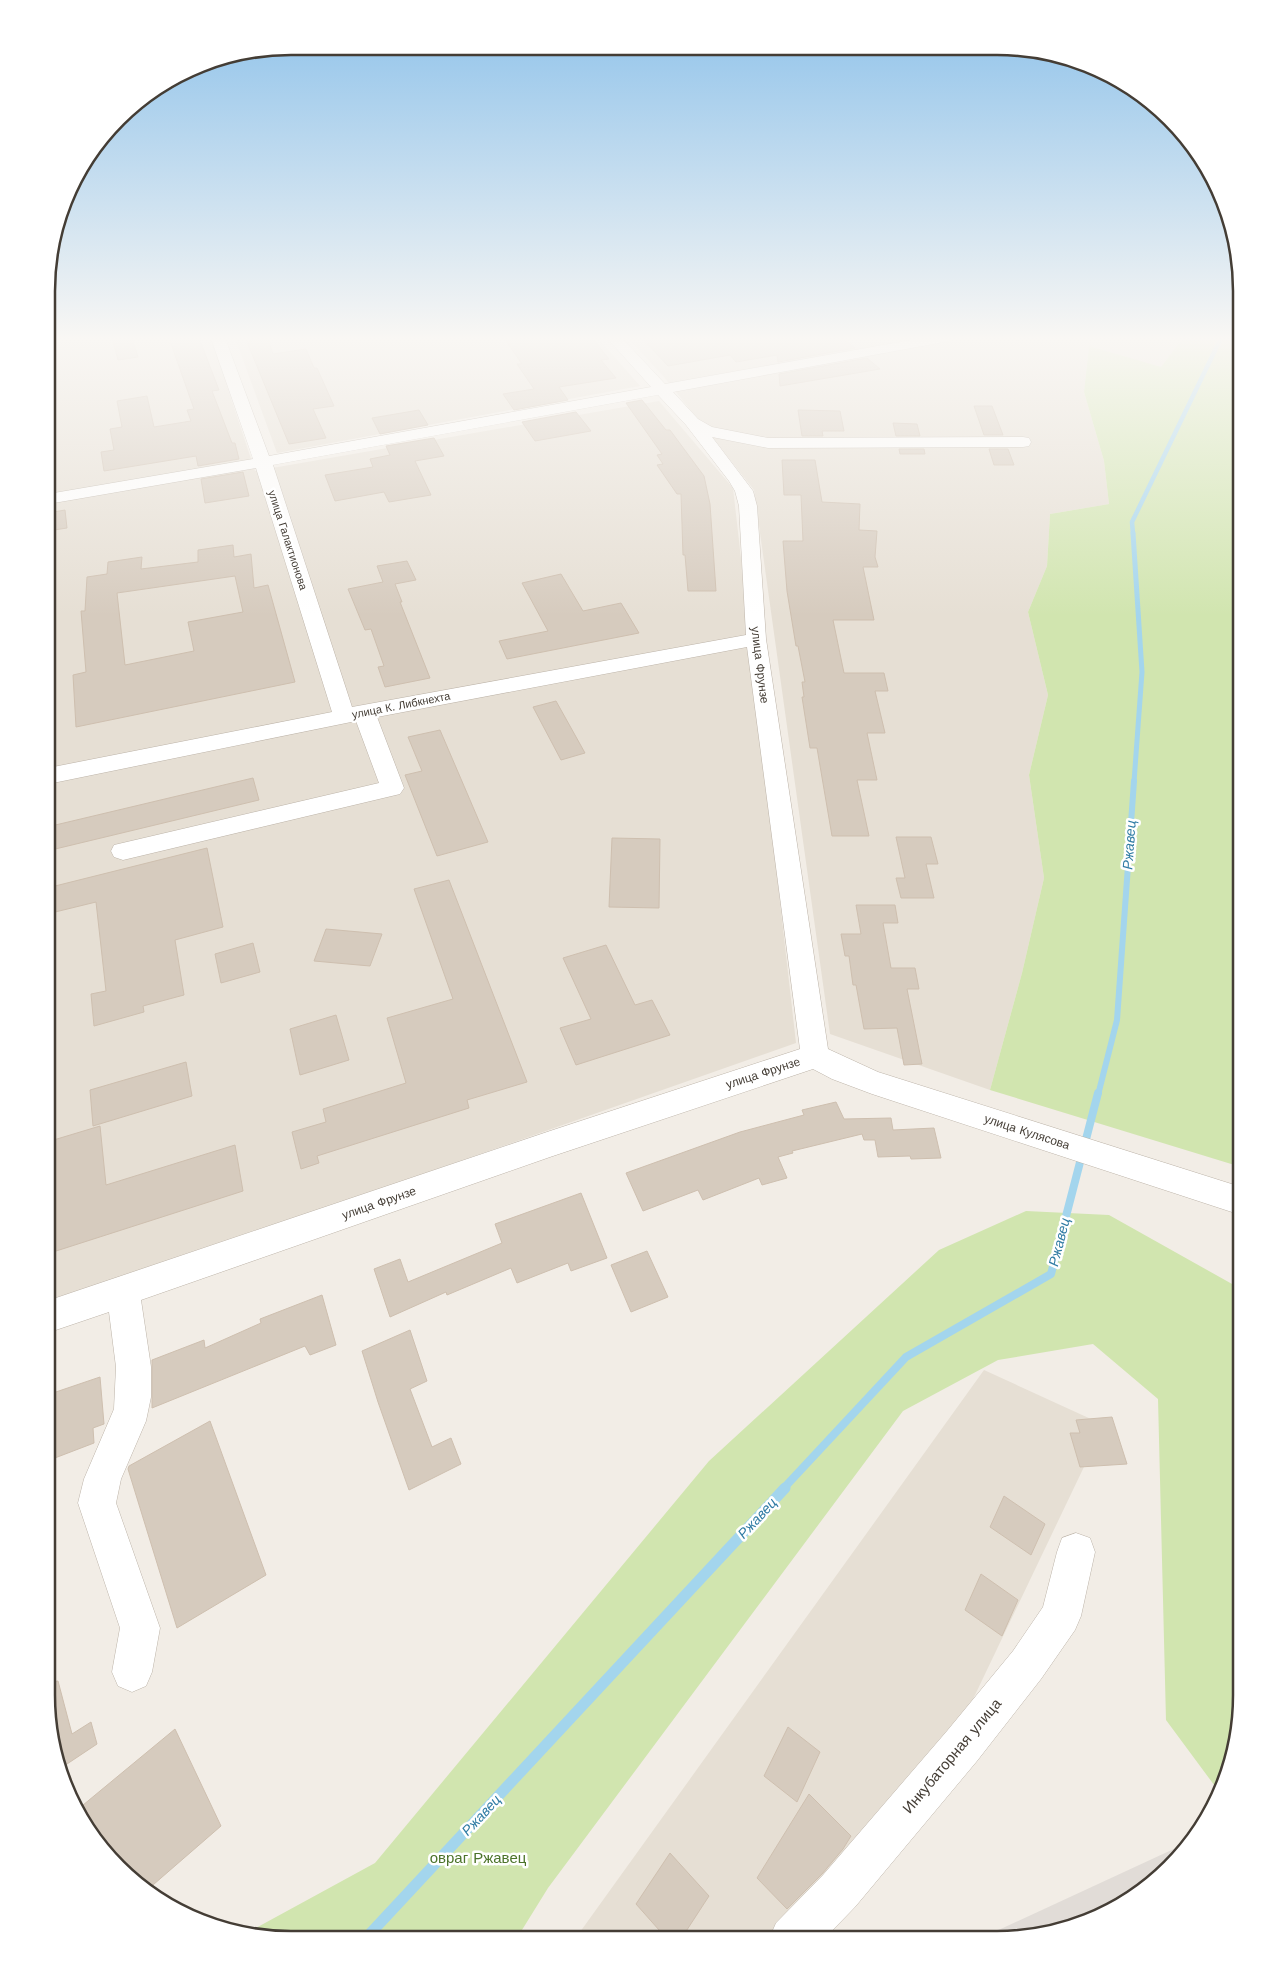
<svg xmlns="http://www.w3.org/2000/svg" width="1288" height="1986" font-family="'Work Sans',sans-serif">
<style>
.residential{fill:#e6dfd4}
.industrial{fill:#e1dcd7}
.green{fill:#d1e5af}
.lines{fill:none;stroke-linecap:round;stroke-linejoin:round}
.stream-far4{stroke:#a3d5ed;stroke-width:4.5}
.stream-far3{stroke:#a3d5ed;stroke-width:5}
.stream-far2{stroke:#a3d5ed;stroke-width:6}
.stream-far1{stroke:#a3d5ed;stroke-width:8}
.stream{stroke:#a3d5ed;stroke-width:11}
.building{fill:#d6cbbe;stroke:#cebfaf;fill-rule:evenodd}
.minor-casing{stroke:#bdb4a9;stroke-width:1}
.minor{fill:#fff;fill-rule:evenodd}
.labels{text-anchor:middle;stroke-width:5;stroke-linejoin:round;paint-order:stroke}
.far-street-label{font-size:11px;fill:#443d35;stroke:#fff}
.street-label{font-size:12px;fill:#443d35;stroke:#fff}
.water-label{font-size:14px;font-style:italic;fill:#307ca4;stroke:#fff}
.near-street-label{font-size:15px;fill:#443d35;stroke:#fff}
.near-park-label{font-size:15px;fill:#4c742b;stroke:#fff}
.rim{fill:none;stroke:#443d35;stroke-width:2.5}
</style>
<rect width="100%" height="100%" fill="#f2ede6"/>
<path class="residential" d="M48,338h163l44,133 404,-70 74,87 63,555 -749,263z
M235,338h363l42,48 -363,67z
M628,338h555l-22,30 -72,-22 -5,46 20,69 5,43 -59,10 -3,52 -19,46 20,83 -19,80 15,103 -22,95 -32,117 -160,-56 -76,-544 -90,-113z
M984,1370l120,55 -140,293 -145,221h-244z"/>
<path class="industrial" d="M1191,1841l-45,48 -55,32 -93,19h-21z"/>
<path class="green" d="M1183,338h59l-1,829 -251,-77 32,-117 22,-95 -15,-103 19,-80 -20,-83 19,-46 3,-52 59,-10 -5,-43 -20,-69 5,-46 72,21z
M1026,1211l83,4 132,74v423l-12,62 -9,19 -54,-73 -8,-321 -65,-55 -95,16 -95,51 -355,477 -31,50h-258l-14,-4 130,-71 334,-402 230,-211z"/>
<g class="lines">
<path class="stream-far4" d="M1133,534l-1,-12 89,-184"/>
<path class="stream-far3" d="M1133,533l9,139 -8,110"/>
<path class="stream-far2" d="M1098,1095l19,-75 17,-239"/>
<path class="stream-far1" d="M783,1489l123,-132 145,-83 47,-181"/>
<path class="stream" d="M366,1938l419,-450"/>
</g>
<path class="building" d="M112,338h20l6,19 -20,3z
M169,338h30l20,52 -7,1 20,52h3l4,16 -41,7 -2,-10 -92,15 -3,-19 13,-2 -4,-21 12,-2 -5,-26 30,-5 7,31 37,-6 -4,-11 7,-1z
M504,338h88l17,21 -8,1 15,18 -57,9 9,13 -54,10 -11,-16 31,-5 -17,-25h5z
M642,338h200l13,10 -77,14 -1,-7 -41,7 -6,-7 -62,11z
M268,339l5,15 33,-5 8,19h3l17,38 -21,3 13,29 -37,6 -42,-102z
M867,358l13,11 -100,17 -1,-12z
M642,400l24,30h4l34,46 6,28 6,87h-28l-3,-36h-2l-2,-61h-4l-20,-29 6,-1 -6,-9 5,-1 -36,-51z
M974,406h18l11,29h-19z
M419,410l9,15 -48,9 -8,-16z
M798,410l42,1 4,20h-22l1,5h-21z
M576,412l15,19 -56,10 -13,-19z
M893,423l24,1 3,12h-24z
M434,438l10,18 -29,5 16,34 -42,7 -5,-10 -49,9 -10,-26 48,-8 -3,-8 20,-4 -4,-9z
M899,449h25l1,5h-25z
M989,449h19l6,16h-20z
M782,460h33l7,42 38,2 -1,26 18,1 -2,26 3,10h-15l11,53h-41l11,53h40l4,18h-13l10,42h-18l10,47h-20l12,56h-37l-15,-88h-7l-8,-51h2l-2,-15h3l-7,-36h-2l-9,-55 -4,-50h20l-2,-46h-17z
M243,472l6,24 -44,7 -4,-24z
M65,510l2,18 -19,3v-18z
M233,545l1,12 17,-3 3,34 14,-3 27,97 -219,45 -3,-52 13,-3 -5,-61h4l2,-34 20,-3 1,-12 34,-5 -1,12 57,-7v-12zM235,576l8,36 -55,10 6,29 -69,14 -8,-72z
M407,561l9,19 -21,4 7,18h-2l30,76 -45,9 -7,-20 6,-1 -13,-37 -6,1 -17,-41 35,-7 -6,-16z
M561,574l22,37 38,-8 18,30 -132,26 -8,-18 49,-10 -26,-48z
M556,701l29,52 -24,7 -28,-53z
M440,730l48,112 -51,14 -32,-81 17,-4 -14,-34z
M253,778l6,22 -212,51v-24z
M896,837h35l7,27h-12l8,34h-33l-5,-20h9z
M612,838l48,1 -1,69 -50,-1z
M207,848l16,79 -48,13 9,55 -41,11 1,6 -50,14 -3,-32 15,-3 -10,-89 -49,12v-26z
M449,880l78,202 -60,18 2,8 -152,48 2,7 -18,6 -9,-37 34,-10 -3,-13 83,-26 -19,-65 66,-19 -39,-110z
M856,905h39l3,18h-15l8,45h24l4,21h-12l15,75 -18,1 -7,-37 -33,1 -8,-44h-3l-4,-29h-4l-4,-22h20z
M326,929l56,5 -12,32 -56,-5z
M253,943l7,29 -39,11 -6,-29z
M606,945l29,60 17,-5 18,35 -94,30 -16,-37 31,-9 -28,-61z
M336,1015l13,45 -49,15 -10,-46z
M186,1062l6,34 -99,30 -3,-36z
M836,1102l8,17 47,-1 2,12 41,-2 7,30 -30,1 -1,-3 -32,1 -3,-17h-11l-2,-6 -70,17 1,2 -15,4 9,21 -25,7 -3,-7 -56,22 -5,-10 -55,21 -17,-38 114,-41 64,-17 -2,-5z
M100,1126l6,59 129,-40 8,46 -190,61 -6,-110z
M581,1193l26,65 -36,13 -3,-8 -51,20 -6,-15 -64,27 -1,-3 -56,25 -16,-48 26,-10 8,23 94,-39 -7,-19z
M647,1251l21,46 -37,15 -20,-47z
M322,1295l14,50 -26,10 -5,-9 -153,62v-48l52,-20 1,8 56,-25 -1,-4z
M410,1330l17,51 -17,8 22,58 19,-9 10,26 -52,26 -31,-88 -16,-51z
M100,1377l4,47 -11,4 1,15 -47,18v-66z
M1112,1417l15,47 -47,3 -10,-34h10l-4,-13z
M210,1421l56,154 -89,53 -49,-159 1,-3z
M1004,1496l41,28 -14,31 -41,-28z
M981,1574l37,26 -16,36 -37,-26z
M58,1681l14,53 19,-12 6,22 -36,24 -15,-73v-12z
M788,1727l32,25 -23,50 -33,-26z
M175,1729l46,97 -75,65 -49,-47 -20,-34z
M809,1794l42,42 -8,13 -21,25 -35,35 -30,-31z
M670,1853l39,43 -28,43h-14l-31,-35z"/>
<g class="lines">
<defs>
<path id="minor" d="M211,338h14l44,118 382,-69 -44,-49h15l43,46 257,-46h29l-2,3 -5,1 -271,50 25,27 14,8 56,11 255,-1 6,1 2,4 -2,4 -6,1 -255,1 -56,-11 41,54 4,15 9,133 62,410 50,23 363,115v28l-369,-121 -40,-15 -19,-10 -263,88 -409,143 10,67v30l-5,24 -25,58 -5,24 44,125 -8,44 -6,14 -14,6 -14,-6 -6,-14 8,-44 -42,-125 6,-24 30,-70 2,-42 -7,-55 -62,21v-32l503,-170 250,-82 -53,-402 -370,70 27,71 -4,6 -277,66 -9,-3 -3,-6 3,-6 265,-62 -23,-62 -308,63v-16l284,-56 -76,-244 -208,36v-10l205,-35zM658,395l28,30 43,56 6,10 4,15 7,129 -394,72 -79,-242z
M1076,1533l14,5 5,14 -14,64 -6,14 -34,49 -64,82 -122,146 -31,32h-55l7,-16 47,-48 124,-144 66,-80 30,-44 14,-55 5,-14z"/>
</defs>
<use href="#minor" class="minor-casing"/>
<use href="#minor" class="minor"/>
</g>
<linearGradient id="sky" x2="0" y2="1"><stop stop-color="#8cc1ea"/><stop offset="0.55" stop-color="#f9f7f4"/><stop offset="1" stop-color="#f9f7f4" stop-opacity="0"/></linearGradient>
<rect width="1288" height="616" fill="url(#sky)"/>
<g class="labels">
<g class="far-street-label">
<text transform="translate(288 540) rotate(72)" y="4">улица Галактионова</text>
<text transform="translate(401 705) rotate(-11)" y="4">улица К. Либкнехта</text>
</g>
<g class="street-label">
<text transform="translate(760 665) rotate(83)" y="4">улица Фрунзе</text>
<text transform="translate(763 1073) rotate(-18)" y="4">улица Фрунзе</text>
<text transform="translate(1027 1132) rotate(18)" y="4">улица Кулясова</text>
<text transform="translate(379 1203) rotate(-19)" y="4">улица Фрунзе</text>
</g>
<g class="water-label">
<text transform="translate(1129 845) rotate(-86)" y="5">Ржавец</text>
<text transform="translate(1059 1242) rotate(-76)" y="5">Ржавец</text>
<text transform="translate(757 1518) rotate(-47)" y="5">Ржавец</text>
<text transform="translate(481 1815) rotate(-47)" y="5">Ржавец</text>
</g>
<g class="near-street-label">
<text transform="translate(952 1756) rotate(-50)" y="5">Инкубаторная улица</text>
</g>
<g class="near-park-label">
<text x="478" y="1863">овраг Ржавец</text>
</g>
</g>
<path d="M0 0H1288V1986H0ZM291 55H997A236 236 0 0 1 1233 291V1695A236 236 0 0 1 997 1931H291A236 236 0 0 1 55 1695V291A236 236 0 0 1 291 55Z" fill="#fff" fill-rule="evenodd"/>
<path class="rim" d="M291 55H997A236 236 0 0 1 1233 291V1695A236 236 0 0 1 997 1931H291A236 236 0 0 1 55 1695V291A236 236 0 0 1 291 55Z"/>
</svg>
